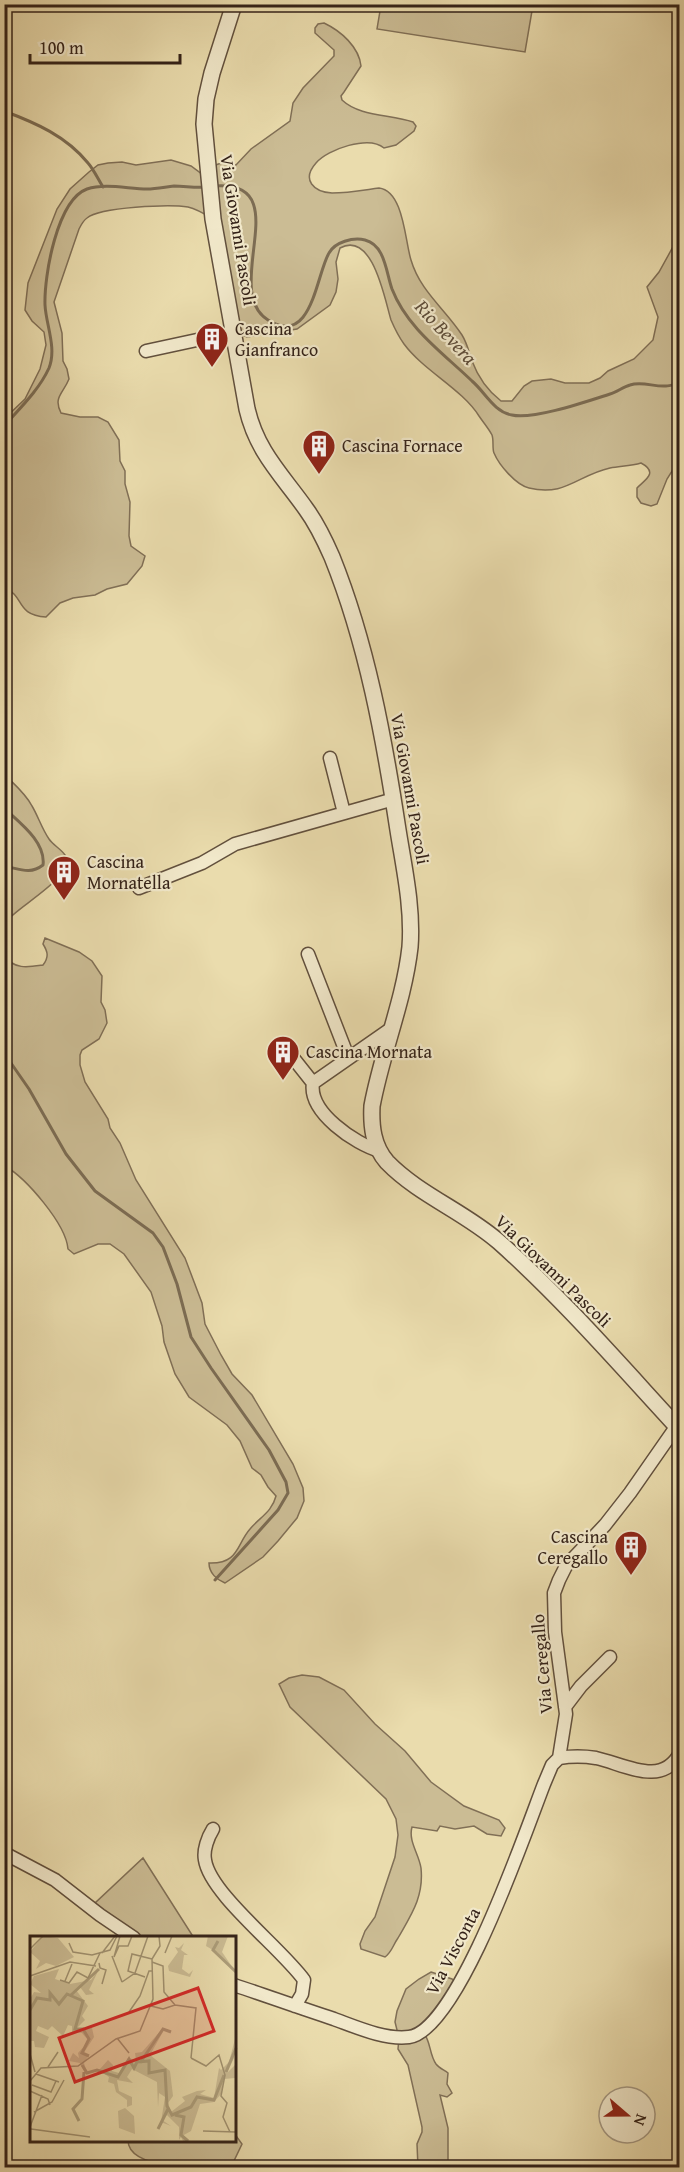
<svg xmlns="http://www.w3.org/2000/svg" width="684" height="2172" font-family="'Gentium Book Plus',serif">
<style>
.green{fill:#cbbc94;stroke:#806f56;stroke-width:1.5}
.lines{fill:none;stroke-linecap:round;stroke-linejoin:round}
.stream{stroke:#7c6c53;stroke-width:3}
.minor-casing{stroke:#62503d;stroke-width:15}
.tertiary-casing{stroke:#62503d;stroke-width:18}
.minor{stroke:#f1e8ca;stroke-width:12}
.tertiary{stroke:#f1e8ca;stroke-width:15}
.labels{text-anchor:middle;stroke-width:4.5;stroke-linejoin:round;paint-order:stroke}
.street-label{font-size:18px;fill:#342218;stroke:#f1e8ca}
.poi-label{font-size:18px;fill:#342218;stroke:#f1e8ca;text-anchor:start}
.water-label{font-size:20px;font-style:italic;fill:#5e4d3a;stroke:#f1e8ca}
.inset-river{fill:none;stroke:#ac9d7a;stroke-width:3}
.inset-road{fill:none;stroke:#a19271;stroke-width:1.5}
.view{fill:#d62828;fill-opacity:0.15;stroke:#d62828;stroke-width:3}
.inset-edge{fill:none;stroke:#342218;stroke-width:3}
</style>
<rect width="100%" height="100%" fill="#eadcad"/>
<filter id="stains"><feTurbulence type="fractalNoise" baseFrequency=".00333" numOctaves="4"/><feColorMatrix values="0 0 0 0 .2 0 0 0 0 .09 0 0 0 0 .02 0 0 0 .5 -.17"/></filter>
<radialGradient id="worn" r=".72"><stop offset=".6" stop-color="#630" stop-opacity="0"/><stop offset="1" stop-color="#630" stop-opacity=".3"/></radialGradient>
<path class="green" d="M381,5v-1l152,1 -8,47 -148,-23z
M324,23c17,8 35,24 37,43l-17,26 -3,4 1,4c18,17 49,14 71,22l3,4 -2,5 -18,14 -12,3c-15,-13 -56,1 -68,15 -15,17 -2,29 16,30 16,0 32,-3 47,-5 25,3 26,54 32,72 9,31 34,49 51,75 5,8 7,17 10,26 6,16 16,30 29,40h11l12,-15 8,-5 19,-2 14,4h24l11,-5 8,-7 26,-12 19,-19 5,-23 -11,-30 12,-15 20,-36v224l-12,19 -10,25 -6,2 -10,-3 -4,-6v-9c6,-7 23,-15 4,-25 -10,3 -20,3 -31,5 -32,7 -45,29 -81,20 -13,-3 -30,-23 -35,-35 -2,-5 0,-12 -2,-18 -3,-6 -9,-13 -13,-19 -17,-27 -55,-45 -75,-72 -5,-7 -10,-17 -13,-24 -6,-19 -18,-90 -51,-72l-4,14 2,17 -2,13 -6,13 -33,24 -50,8 -9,-4 -25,-114c-8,-5 -16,-10 -25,-12 -18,-3 -88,0 -101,11 -3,2 -6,7 -8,11l-25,73 8,31 1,28 4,8 2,10c-6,15 -16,18 -8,34l19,4h18l10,5 11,18 1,21 5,10v13l5,18 -1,34 2,10 14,10 -3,10 -15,18 -20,5 -12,6 -22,3 -13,5 -14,14c-31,-2 -21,-21 -41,-29l-1,-169 21,-20 15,-30 6,-24 -2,-13 -12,-11 -7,-11 3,-27 29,-74 13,-20 19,-17 9,-7 10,-2 14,-1 14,3 35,-5 20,6 11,8c14,-9 17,-14 34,-9l15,-16 39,-28 3,-18 10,-15 31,-32v-6l-19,-17v-5l3,-4z
M5,775c9,9 21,19 27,31 6,10 10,23 17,33 4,6 12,10 16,16 13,21 -51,53 -60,68z
M45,938l34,14 13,9 10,15 -1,26 4,8 2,13 -8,16 -17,11 -2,5v10l5,17 23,37 2,9 10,15 16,37 49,78 17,45 3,21 16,31 11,19 20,21 41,69 10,24 1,13 -7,17 -19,23 -15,16 -38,26c-8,-3 -16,-10 -16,-20 30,1 27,-18 41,-34 10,-12 22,-17 26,-33l-8,-9 -7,-12 -9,-7 -12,-27 -13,-16 -38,-28 -14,-23 -11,-32 -2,-16 -11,-34 -27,-38 -14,-10h-12l-24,10 -6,-5c-2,-25 -42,-71 -63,-83v-210c9,14 24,11 38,9 6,-8 5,-13 0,-21z
M302,1675l17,2 25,13 31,34 30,27 26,31 33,24 35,14 6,8 -4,8 -14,-2 -13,-8 -19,3 -15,-3 -3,5 -25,-4c-4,14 7,27 9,41 3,29 -10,47 -23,70 -5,7 -6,14 -13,19l-24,-8 -1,-5 5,-13 10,-14 20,-60 3,-22 -2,-16 -10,-20 -96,-92 -11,-23 10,-6z
M143,1858l51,80h-51l-49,-34z
M431,1972l21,7 6,5 -35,48c8,9 6,22 13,32 3,4 8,6 12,9l-1,11 5,9 -5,4 -7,-2 8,33v39h-30l-1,-23 5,-12v-5l-14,-62 -10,-16 1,-11 -4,-16 2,-11 9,-22 13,-10z
M234,2133l8,11 -11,23c-21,1 -103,5 -103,-27h106z"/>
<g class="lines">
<path class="stream" d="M4,111c32,12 62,25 84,52 6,7 10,16 15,24
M216,186c82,-5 4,104 52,134 44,28 48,-45 61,-67 6,-11 24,-16 36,-13 20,5 21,32 27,49 15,39 51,64 80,92 13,11 22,31 40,34 21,5 76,-14 98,-21 7,-2 13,-7 20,-9 12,-4 24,2 36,1 4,0 9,-2 14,-3
M4,426c16,-18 35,-36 45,-58 8,-20 -3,-43 -4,-63 -1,-29 12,-105 42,-116 18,-6 42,0 60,0 9,0 18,-2 27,-3 11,0 21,2 32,1
M4,808c16,15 42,34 39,57 -13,10 -23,4 -39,1
M4,1053l25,36 37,65 29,37 58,42 10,14 14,37 14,53 20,31 58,82 17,32 2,11 -10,17 -63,70"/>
<defs>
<path id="minor" d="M146,351l88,-19
M330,758l14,55
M139,888l63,-25 33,-19 159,-45
M308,954l40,103
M290,1054l23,29
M380,1151c-25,-7 -72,-39 -67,-68l79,-55
M565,1707l16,-21 29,-29
M559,1758l7,-44 -11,-82 -1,-39 5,-13 7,-14 39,-41 25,-32 46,-66
M559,1758c13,-2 24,-2 37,0 28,6 66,30 84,-5
M213,1829c-5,8 -10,21 -8,31 5,34 77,89 99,120l-2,14 -7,12
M4,1853l51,27 45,35 34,23
M234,1985c33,11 66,23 100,34 22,8 51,21 75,18 49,-6 117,-207 135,-253l8,-19 7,-7"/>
<path id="tertiary" d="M234,4l-22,69 -6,26 -2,25 9,95 34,190c10,43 35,66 59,100 11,15 19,32 26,48 35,87 52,181 66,273 6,38 15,78 12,117 -6,54 -28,105 -38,159 -1,20 1,40 15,56 32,33 78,50 112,80 65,58 122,124 181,188"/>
</defs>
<use href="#minor" class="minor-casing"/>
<use href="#tertiary" class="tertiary-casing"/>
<use href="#minor" class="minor"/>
<use href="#tertiary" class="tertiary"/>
</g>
<defs>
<symbol id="building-pin" viewBox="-11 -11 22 30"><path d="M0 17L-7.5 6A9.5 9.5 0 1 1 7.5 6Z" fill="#8f2418" stroke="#f1e8ca"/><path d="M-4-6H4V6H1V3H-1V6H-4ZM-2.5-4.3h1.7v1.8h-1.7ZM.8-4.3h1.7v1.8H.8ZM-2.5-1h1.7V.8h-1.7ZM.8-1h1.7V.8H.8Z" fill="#fff"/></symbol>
</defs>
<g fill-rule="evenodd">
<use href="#building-pin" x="193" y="320" width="38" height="52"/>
<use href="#building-pin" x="300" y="427" width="38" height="52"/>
<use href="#building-pin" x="45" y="853" width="38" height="52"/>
<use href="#building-pin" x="264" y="1033" width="38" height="52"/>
<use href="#building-pin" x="612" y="1528" width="38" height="52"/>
</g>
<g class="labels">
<g class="street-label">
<text transform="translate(238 230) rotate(81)" y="6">Via Giovanni Pascoli</text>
<text transform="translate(410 789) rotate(80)" y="6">Via Giovanni Pascoli</text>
<text transform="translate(553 1271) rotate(44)" y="6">Via Giovanni Pascoli</text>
<text transform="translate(542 1664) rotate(-95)" y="6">Via Ceregallo</text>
<text transform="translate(453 1951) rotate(-62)" y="6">Via Visconta</text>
</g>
<g class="poi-label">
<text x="235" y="335">Cascina<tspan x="235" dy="21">Gianfranco</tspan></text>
<text x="342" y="452">Cascina Fornace</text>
<text x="87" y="868">Cascina<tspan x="87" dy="21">Mornatella</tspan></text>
<text x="306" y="1058">Cascina Mornata</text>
<text x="608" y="1543" text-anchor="end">Cascina<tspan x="608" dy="21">Ceregallo</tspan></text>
</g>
<g class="water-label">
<text transform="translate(446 332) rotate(47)" y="7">Rio Bevera</text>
</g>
</g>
<g transform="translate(30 1936)">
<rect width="206" height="206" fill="#eadcad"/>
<path d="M13,0l15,2 16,19 -18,9 -10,-3 -10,6 4,-8 -10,-9zM178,0h20l-6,16 13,19v1l-17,-19 -12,-7zM154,7l-3,7 7,5h-4l-2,14 7,5 4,-4 -3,7 -21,-6 -1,-5 10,-14 -3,-5 4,1zM29,33l-4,10 15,5 21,-4 8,-11 -10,21 5,4 -8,1 -6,-8 -4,3 12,16 -6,10 3,4 -8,8h15l2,9 -11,17 6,1 -5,8 3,9 13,-3 8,-9 5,5 -1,6 7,2 9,-15 8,2 -1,-7 7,-1 21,-24 8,3 -7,-1 -14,25 20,16 3,25 -5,7 3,9 14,-11 -3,-4 15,-6 9,-1 -6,4 14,4 5,-30 2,2 8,-8 6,-23 -1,19 -7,15 8,-8v13l-11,1 -3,15 -7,8 -14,2 -9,27 -9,5 8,5h-7l-2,-4 -2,3v-13l-12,-12 -5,5 9,6 -10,-4 4,-25 -6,-4 -1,14 -1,-25 -25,-13 -5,8 6,6 -16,-3 2,11 13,6v8l-5,2v-7l-11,-8 -2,-8 -6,-2 1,-5 -9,-6 -15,2 -5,-10 -11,-2 4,-8 6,5 -1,-5 11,-12 -7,-8 -10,-1v-6l-4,-1 -5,11 -11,-10 -4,4 -10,-4 -2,5 13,6 -5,11 -9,-1 -1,-6h-4v-42l4,-7 7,1 -11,-9 4,-8zM95,172l9,8 1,18 -16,-6 -1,-17z" fill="#cbbc94"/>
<path class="inset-river" d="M188,5l-5,9 23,22M41,59l28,-26M0,74l7,-12 13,2v-7l9,11 8,-10 16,7 -8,28h8l6,10 -7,14 7,3M110,127l23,-34 8,3M52,129l5,8 10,-3 21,7 11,-18 5,9 3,-6 12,-1v12l16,-3 2,36 5,9 19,-8 6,-10 17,3 10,-25M196,136l10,-24M145,179l9,2 -3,18 7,6M49,185l-6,-12 9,-10 2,-27M128,193l10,-20"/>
<path class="inset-road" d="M90,0l-6,21 5,-11h9l4,-10M39,7l4,9 19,3 18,-5 7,-14M0,13l13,-13M72,17l13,-17M135,17l7,-17M82,20l10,26M122,26l11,4 1,26 11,13M69,27l1,5 6,2 -4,14M0,40l40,-14 26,4M115,41l-17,-6 4,-17 20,5M30,44l9,3 8,-11 11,6 12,-25M35,45l7,-17M92,46l13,-9 13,-37M121,70l12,3 12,-4 21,3 -5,50M99,76l11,-16 9,-25h3M87,102l12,15M0,118l5,18M161,122l15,8 13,-11 6,20 -4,21 6,7 -4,14 7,15M18,131l10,-15M6,138l23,8M0,145l11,-13 37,-2 38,-27 24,-8 13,-32 -1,-40 8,-13 -1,-10M2,149l19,7 5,-11M0,155l18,8 2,6M4,176l18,-10 12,-22M0,191l12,-32M1,193l59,8M173,195l33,1"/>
<path class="view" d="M168,52l16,43 -139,51 -16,-44z"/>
<rect width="206" height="206" class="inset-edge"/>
</g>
<rect width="684" height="2172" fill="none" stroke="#eadcad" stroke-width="24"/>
<rect x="6" y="6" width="672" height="2160" fill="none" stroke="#342218" stroke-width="3"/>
<rect x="12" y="12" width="660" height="2148" fill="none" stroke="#342218" stroke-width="1.5"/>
<g transform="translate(627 2115) rotate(110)"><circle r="28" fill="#f1e8ca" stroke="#a59983" stroke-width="1.5"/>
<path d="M0-4.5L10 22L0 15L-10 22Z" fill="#8f2418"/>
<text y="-9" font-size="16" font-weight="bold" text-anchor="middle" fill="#342218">N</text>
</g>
<path d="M30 54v9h150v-9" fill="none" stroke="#342218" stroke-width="3"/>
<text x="39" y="54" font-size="18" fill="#342218" stroke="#f1e8ca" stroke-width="4.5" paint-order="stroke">100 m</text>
<rect width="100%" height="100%" filter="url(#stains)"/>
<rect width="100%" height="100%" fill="url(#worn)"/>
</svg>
